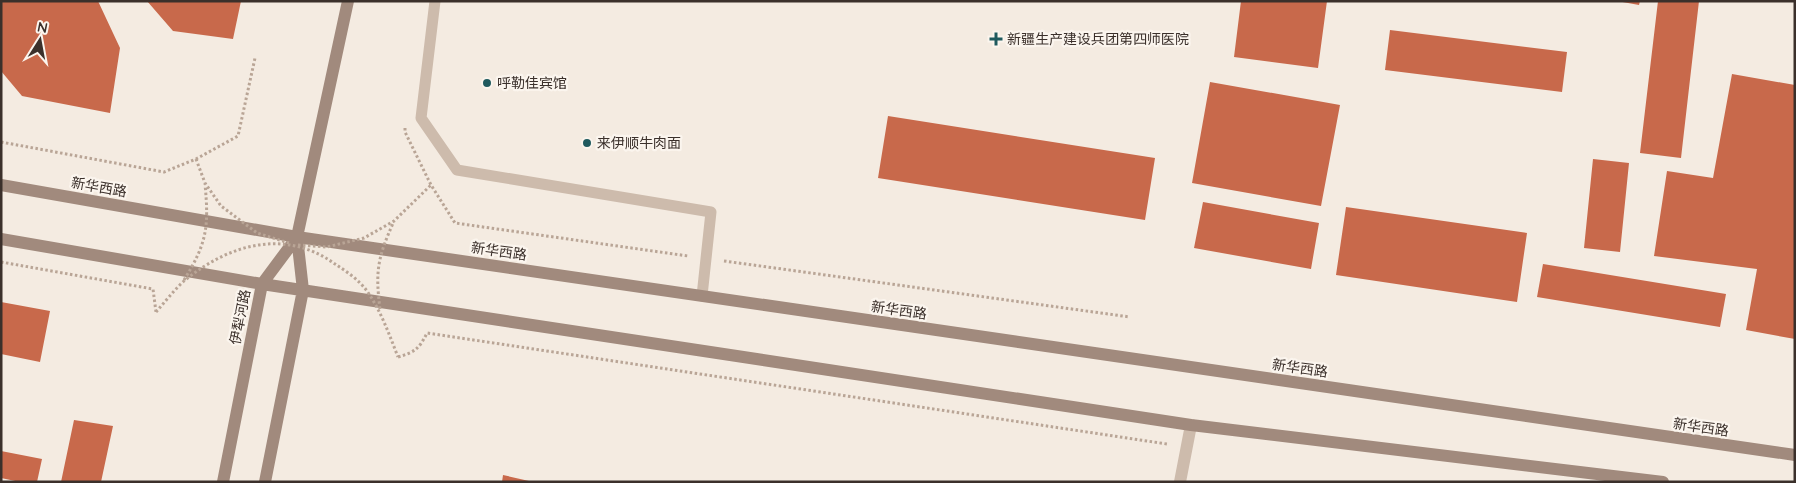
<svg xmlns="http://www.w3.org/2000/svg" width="1796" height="483" font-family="Quicksand,'Noto Sans SC',sans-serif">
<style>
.building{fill:#c8694b}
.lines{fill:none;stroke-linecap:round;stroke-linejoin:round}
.path{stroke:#b9a596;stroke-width:3;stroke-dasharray:2.5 2.5;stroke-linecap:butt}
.lane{stroke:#cdbbac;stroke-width:11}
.street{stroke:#cdbbac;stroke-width:12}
.secondary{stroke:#a18a7d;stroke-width:12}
.path-bridge{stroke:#b9a596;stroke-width:3;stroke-dasharray:2.5 2.5;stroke-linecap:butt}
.poi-dot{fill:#1f5a5e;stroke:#fbf5ee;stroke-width:2}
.labels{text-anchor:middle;stroke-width:4.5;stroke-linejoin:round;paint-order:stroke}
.poi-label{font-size:14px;fill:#3b302b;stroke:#fbf5ee;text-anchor:start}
.street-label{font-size:14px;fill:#3b302b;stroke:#fbf5ee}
</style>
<rect width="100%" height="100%" fill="#f4ebe1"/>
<path class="building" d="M1,1h97l22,47 -10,65 -88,-17 -21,-25z
M147,1h94l-8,38 -60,-8z
M1241,1h86l-9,67 -84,-11z
M1617,1h23l-1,4z
M1658,1h41l-18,157 -41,-5z
M1390,30l177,22 -5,40 -177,-22z
M1732,74l63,11v254l-49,-9 11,-61 -103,-13 13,-85 46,7z
M1210,82l130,23 -19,101 -129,-23z
M888,116l267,42 -10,62 -267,-42z
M1593,159l36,4 -9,89 -36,-4z
M1203,202l116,21 -8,46 -117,-21z
M1346,207l181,26 -10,69 -181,-27z
M1543,264l183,30 -6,33 -183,-30z
M1,302l49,9 -10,51 -39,-8z
M74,420l39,6 -12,56h-40z
M1,451l41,8 -5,23h-17l-19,-4z
M503,475l26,6v1h-27z"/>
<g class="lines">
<path class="path" d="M405,128v4l26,53 24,38 233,33
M1,142l163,30 32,-13 42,-23 17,-78
M724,261l406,56
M1,262l152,27 3,23
M398,357c17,-5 21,-8 29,-24l740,111"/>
<path class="lane" d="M435,1l-14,117 36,52 254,42 -9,84"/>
<path class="street" d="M1180,482l11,-57"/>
<path class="secondary" d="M1,185l296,52 1498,218
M1,239l261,45 929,141 472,57
M223,482l39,-198 35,-47
M265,482l38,-192 -6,-53 51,-236"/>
<path class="path-bridge" d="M196,159l9,24 16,23 36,27 32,10
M298,245l29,2 37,-9 30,-17 37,-36
M184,280c23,-37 25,-53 21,-96
M380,309c-5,-39 -2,-52 14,-88
M156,312c9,-10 18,-22 28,-31 45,-37 101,-53 151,-17 11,7 24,16 32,27 14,20 22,43 31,66"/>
</g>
<g class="poi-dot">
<path d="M993.5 31.5h5v5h5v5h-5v5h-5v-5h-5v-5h5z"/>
<circle cx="487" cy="83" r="5"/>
<circle cx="587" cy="143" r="5"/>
</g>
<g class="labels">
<g class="poi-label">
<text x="1007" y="44">新疆生产建设兵团第四师医院</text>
<text x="497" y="88">呼勒佳宾馆</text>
<text x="597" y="148">来伊顺牛肉面</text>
</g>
<g class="street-label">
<text transform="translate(99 187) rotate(10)" y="5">新华西路</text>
<text transform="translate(499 251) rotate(8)" y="5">新华西路</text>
<text transform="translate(899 310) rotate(8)" y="5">新华西路</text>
<text transform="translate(240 317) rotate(-79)" y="5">伊犁河路</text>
<text transform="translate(1300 368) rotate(8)" y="5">新华西路</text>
<text transform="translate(1701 427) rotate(8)" y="5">新华西路</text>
</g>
</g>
<rect width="1796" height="483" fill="none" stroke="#3b302b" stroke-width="5"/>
<g transform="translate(40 40) rotate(11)" stroke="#fbf5ee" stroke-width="4" paint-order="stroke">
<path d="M0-4L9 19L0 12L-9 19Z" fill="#3b302b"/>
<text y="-8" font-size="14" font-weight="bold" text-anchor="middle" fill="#3b302b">N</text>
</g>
</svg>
